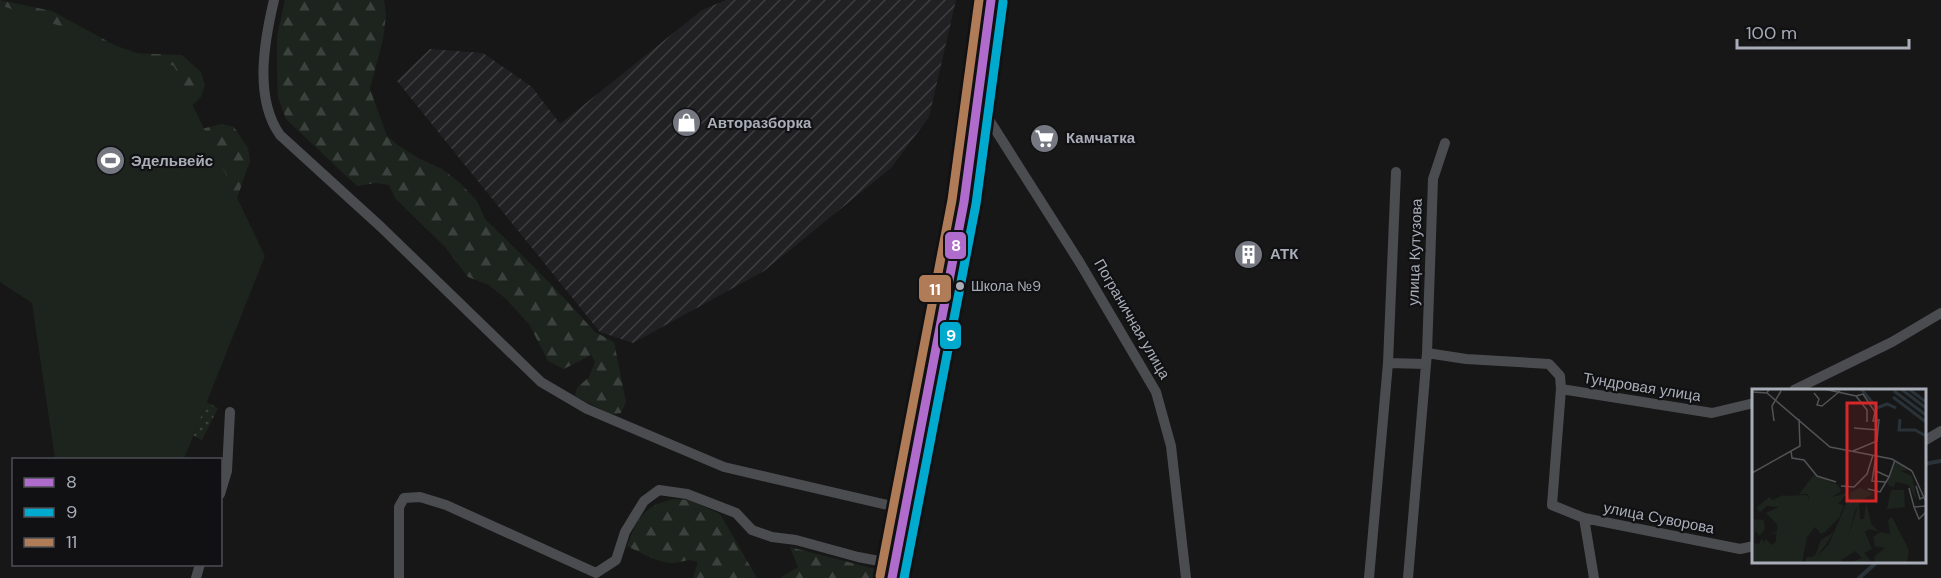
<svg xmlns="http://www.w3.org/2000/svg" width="1941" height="578" font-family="'DM Sans',sans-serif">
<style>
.industrial{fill:url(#industrial-furrows)}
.forest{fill:url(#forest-firs)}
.park{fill:url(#park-dots)}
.pitch{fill:#1d241e}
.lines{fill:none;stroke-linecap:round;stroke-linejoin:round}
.stream{stroke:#2a3239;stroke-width:4}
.minor{stroke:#4b4c50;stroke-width:10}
.tertiary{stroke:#4b4c50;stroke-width:14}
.bus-1-casing{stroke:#111113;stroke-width:14}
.bus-2-casing{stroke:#111113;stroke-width:14}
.bus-3-casing{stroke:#111113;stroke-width:14}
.bus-1{stroke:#b06ccc;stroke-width:9}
.bus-2{stroke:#00a9ce;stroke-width:9}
.bus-3{stroke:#b07c57;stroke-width:9}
.bus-dot{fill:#a8adb8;stroke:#111113;stroke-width:2}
.labels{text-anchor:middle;stroke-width:4.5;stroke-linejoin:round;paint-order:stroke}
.bus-label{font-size:14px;fill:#a8adb8;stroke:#111113;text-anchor:start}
.poi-label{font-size:15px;font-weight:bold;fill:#a8adb8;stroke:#111113;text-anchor:start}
.street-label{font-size:15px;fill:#a8adb8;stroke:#111113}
.inset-river{fill:none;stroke:#2a3239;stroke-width:3}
.inset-road{fill:none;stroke:#515357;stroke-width:1.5}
.view{fill:#d62828;fill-opacity:0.15;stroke:#d62828;stroke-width:3}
.inset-edge{fill:none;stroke:#a8adb8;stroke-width:3}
.line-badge{stroke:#111113;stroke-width:2}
.badge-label{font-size:16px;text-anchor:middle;font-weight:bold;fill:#fff}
</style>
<defs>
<pattern id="industrial-furrows" width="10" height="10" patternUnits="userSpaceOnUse" patternTransform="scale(1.5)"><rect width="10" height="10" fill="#212123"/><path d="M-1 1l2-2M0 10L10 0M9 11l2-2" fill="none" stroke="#3e3f41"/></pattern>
<pattern id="forest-firs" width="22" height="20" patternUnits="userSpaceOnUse" patternTransform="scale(1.5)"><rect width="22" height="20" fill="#1d241e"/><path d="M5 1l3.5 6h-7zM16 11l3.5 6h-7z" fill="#3b413d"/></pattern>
<pattern id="park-dots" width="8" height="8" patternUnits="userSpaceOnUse" patternTransform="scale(1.5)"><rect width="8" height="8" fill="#1d241e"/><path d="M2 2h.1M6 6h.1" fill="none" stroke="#3b413d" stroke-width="1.8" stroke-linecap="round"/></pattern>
</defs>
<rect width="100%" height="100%" fill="#171717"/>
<path class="industrial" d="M726,0h230l-27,117 -38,51 -127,103 -131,72 -33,-11 -203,-251 33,-32 53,4 49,34 28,37 142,-114z"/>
<path class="forest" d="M0,0l52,11 77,42 53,2 19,17 4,13 -4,12 -18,18 14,15 25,-6 12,3 14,21 2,13 -13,37 -237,-176z
M285,0h99l2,15 -3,24 -13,50 17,47 12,10 21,13 22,10 18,14 17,18 8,18 66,65 44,48 19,10 12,60 -5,11 -10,1 -36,-18 2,-8 12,-11 6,-15 -4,-7 -27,14 -16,-8 -19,-37 -23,-25 -17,-14 -21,-8 -23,-30 -50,-49 -6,-13 -13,-2 -19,3 -71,-67 -8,-22 -1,-28v-33z
M673,499l16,1 31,14 37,64h-64l5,-16c-13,-4 -12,0 -24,1 -14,1 -34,-11 -47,-17 10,-27 16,-40 46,-47z
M790,547l89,23 -1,8h-98l18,-11z"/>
<path class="park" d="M161,379l57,29 -16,32 -58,-29z"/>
<path class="pitch" d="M0,5l174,61 91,190 -81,203h-129l-23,-156 -32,-21z"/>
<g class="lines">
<path class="stream" d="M1924,464l17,-3
M1859,578l18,-16"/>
<path class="minor" d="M274,0c-10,42 -20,98 6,135l101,92 160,155 46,27 137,58 181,42
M979,104l101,159 76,129 15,54 15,132
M1427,353l39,6 83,5 11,12 1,13 -9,116 32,13
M1388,363l38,1
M1561,389l151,24 42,-10
M1794,390l98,-48 49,-29
M1924,441l17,-10
M220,494l7,-23 3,-59
M196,578l4,-14
M399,578v-71l5,-9 16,-1 26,8 150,68 20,-13 9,-28 19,-31 15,-11 28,4 49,19 16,17 20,7 24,3 62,17 37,7
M1369,578l19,-215 8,-191
M1408,578l19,-225 6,-174 12,-36
M1594,578l-10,-60 156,31 14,-3"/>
<path class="tertiary" d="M892,578l72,-376 27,-202"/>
<defs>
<path id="bus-1" d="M892,578l72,-376 27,-202"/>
<path id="bus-2" d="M904,578l72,-374 27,-202"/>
<path id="bus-3" d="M880,576l72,-376 27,-200"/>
</defs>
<use href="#bus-1" class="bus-1-casing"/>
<use href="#bus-2" class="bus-2-casing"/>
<use href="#bus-3" class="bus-3-casing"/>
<use href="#bus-1" class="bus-1"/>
<use href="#bus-2" class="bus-2"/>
<use href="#bus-3" class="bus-3"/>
</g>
<defs>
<symbol id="shop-disc" viewBox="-11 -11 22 22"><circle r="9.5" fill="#757880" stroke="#111113"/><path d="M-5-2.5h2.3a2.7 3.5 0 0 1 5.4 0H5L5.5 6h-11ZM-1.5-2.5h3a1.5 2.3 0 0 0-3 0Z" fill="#fff"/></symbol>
<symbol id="supermarket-disc" viewBox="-11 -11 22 22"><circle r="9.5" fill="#757880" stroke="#111113"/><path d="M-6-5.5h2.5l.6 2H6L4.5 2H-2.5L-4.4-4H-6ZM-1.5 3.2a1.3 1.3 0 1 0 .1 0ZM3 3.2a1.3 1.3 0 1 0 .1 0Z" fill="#fff"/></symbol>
<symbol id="stadium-disc" viewBox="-11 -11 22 22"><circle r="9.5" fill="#757880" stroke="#111113"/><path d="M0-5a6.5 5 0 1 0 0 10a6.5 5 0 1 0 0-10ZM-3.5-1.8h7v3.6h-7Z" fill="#fff"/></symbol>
<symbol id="building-disc" viewBox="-11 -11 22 22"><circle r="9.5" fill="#757880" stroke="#111113"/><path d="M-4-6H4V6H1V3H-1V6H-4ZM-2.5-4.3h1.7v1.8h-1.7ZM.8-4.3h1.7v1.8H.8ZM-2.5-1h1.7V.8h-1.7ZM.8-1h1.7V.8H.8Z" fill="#fff"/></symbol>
</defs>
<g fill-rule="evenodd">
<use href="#shop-disc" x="670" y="106" width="33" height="33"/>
<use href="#supermarket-disc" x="1028" y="122" width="33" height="33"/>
<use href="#stadium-disc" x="94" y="144" width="33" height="33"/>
<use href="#building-disc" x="1232" y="238" width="33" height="33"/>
</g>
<circle class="bus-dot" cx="960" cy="286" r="5"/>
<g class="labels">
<g class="bus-label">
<text x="971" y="291">Школа №9</text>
</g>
<g class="poi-label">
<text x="707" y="128">Авторазборка</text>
<text x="1066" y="143">Камчатка</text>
<text x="131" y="166">Эдельвейс</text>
<text x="1270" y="259">АТК</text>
</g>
<g class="street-label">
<text transform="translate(1415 252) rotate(-88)" y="5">улица Кутузова</text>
<text transform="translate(1132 319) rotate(60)" y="5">Пограничная улица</text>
<text transform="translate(1642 387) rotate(9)" y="5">Тундровая улица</text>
<text transform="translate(1659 518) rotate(11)" y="5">улица Суворова</text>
</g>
</g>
<g transform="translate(1752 389)">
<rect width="174" height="174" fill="#171717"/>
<path d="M144,72l11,9 -6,1 11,5 5,25 -8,-16 -13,-3 -2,5 -5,-1 -2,-5zM62,86l24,10 3,6 -9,6 15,-4 -9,11 6,1 -5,13 -14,14 -4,2 -6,-7 -8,10 -5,26h-50v-44l12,1 1,9 -5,7 -5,-5 -1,12 5,1 3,-6 2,5 2,-4 6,6 8,-7v-5l-11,1 8,-3 1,-6 -12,-12 13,-6 -12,-1 -7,6 -4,-4 13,-11 4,3 10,-5 17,9 4,-6 5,3 -1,-7h-9zM139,101h13l1,17 -18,2zM107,114l1,16h4l2,-16 6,22 7,7 11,2 -2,-14 4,-3 17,33 -2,13h-33l1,-7 10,-8 -10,-2 -2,-9 7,-5 -11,-3 -4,3 7,17 -8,4 7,8 -22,2 13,-5 -7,-7 -15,10zM82,143l-21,31h-8l1,-5 9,-2 6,-16z" fill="#1d241e"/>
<path d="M108,99l14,5 -12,7 -7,11 -14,52h-30l18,-19 22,-52zM55,106l2,5 -8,3v19l-27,40 6,-66z" fill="#1d241e"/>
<path class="inset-river" d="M109,0l16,19 10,-4 9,4M149,0l25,19M157,0l17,13M142,2l32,24M141,8l33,25M148,30l-1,11h16l11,6"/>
<path class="inset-road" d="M72,0l32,7 11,14v12M0,3l15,1 2,-4M15,4l63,54 62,12 20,12M62,4l5,6 -2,6 5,1 18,-15M22,32l-2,-15 9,-15M102,39l24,2M39,62l1,7 12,2 13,16 19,6M101,62l24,-10 2,-21 -6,1 2,-9 -12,-18 -7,2M124,67l-4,25 14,1M124,82l13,6 6,-17M160,82l14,31M0,84l48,-27 -1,-27M89,97l13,1 13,-13 6,-19M164,97l4,13 4,-2M157,99l5,19 12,-1M116,100l12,3 9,-15M162,118l5,12 7,-7"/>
<path class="view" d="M95,14h29v98h-29z"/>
<rect width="174" height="174" class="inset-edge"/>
</g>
<g class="line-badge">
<rect x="944" y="231" width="23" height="29" rx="6" fill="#b06ccc"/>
<rect x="918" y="274" width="34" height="29" rx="6" fill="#b07c57"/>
<rect x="939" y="321" width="23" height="29" rx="6" fill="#00a9ce"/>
</g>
<g class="badge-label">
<text x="956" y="251">8</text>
<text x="935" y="295">11</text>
<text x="951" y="341">9</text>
</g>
<rect x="12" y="458" width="210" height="108" fill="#111113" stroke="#4d4f55" stroke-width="1.5"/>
<rect x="24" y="478" width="30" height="9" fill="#b06ccc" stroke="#4d4f55" stroke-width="1.5"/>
<text x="66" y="488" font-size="18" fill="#a8adb8">8</text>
<rect x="24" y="508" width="30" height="9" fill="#00a9ce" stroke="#4d4f55" stroke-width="1.5"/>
<text x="66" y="518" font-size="18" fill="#a8adb8">9</text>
<rect x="24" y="538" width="30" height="9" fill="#b07c57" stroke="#4d4f55" stroke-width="1.5"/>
<text x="66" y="548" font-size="18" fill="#a8adb8">11</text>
<path d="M1737 39v9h172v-9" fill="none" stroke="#a8adb8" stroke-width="3"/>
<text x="1746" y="39" font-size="18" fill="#a8adb8" stroke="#111113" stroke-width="4.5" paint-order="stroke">100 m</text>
</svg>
